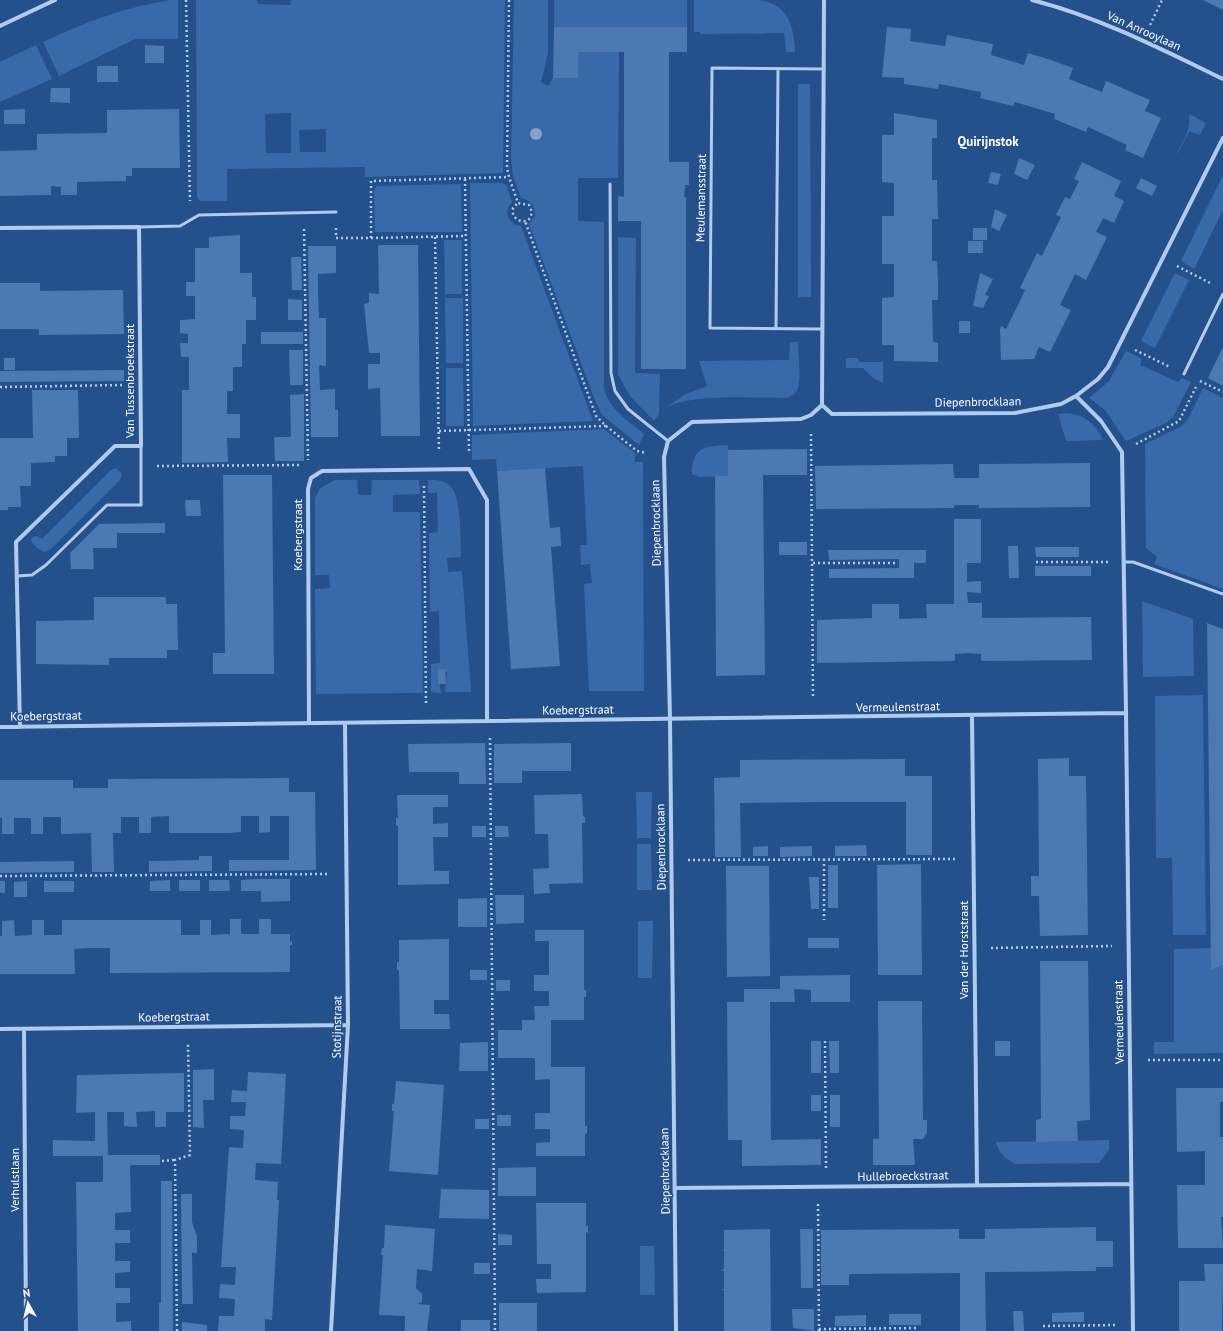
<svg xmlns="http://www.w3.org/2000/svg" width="1223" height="1331" font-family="'PT Sans',sans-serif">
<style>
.green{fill:#386aa9;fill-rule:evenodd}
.building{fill:#4c79b2}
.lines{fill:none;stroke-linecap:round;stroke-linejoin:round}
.path{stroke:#b2cbeb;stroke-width:2.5;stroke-dasharray:2 3;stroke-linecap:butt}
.service{stroke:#b2cbeb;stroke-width:3}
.minor{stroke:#b2cbeb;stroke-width:4}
.tree{fill:#86a2c7}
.labels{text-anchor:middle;stroke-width:3;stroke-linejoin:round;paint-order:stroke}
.street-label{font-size:12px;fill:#fff;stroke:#24508c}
.neighbourhood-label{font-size:13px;font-weight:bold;fill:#fff;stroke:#24508c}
</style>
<rect width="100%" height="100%" fill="#24508c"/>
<path class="green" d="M171,0h7v39h-43l-76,37 -16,-34c42,-20 82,-35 128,-42z
M196,0h61l1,4 32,1 1,-5h214l-2,173 -138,4v-10l-138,2v32h-27l-3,-4zM291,113v40h-25l-1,-39zM326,129v23h-26l-1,-22z
M514,0h34v53l-7,29 7,4 5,-8h25l1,-26h40l-1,126h-40v43l26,1v166c4,21 25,33 40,46l-5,11 -37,-30 -6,-12 -67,-179 6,-8c0,-10 -4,-16 -14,-18l-8,-22 -2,-17z
M554,0h133v27h-133z
M694,0h65c30,4 35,27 36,52h-9l-2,-19 -84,1v-2h-6z
M36,45l16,34 -52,23v-40z
M798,84h12l1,213h-13z
M1189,114l17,9 -6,12 -11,-4 -1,3 -10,19h-1c7,-13 14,-24 12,-39z
M1223,175v35l-29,59 -13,-8z
M470,183h32l4,2 6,17c-9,10 -4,22 9,24l72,195 -120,5z
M461,184l1,48h-87l-1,-41 2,-5z
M618,237l18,1 -1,135 25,1 -1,40 -5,7 -24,-25 -12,-21z
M444,240h18v54h-17z
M1175,273l14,7 -34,68 -14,-7z
M445,298h18v65h-17z
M790,342h8c0,11 4,39 -1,48 -2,5 -6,6 -10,8 -31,0 -94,-5 -120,9l17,-12 23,-9 -8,-25 90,-1z
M1126,351l16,8 -2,6 38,17 4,-4 9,4 -18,35 -7,6 -40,18 -21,-31 -16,-12 20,-17z
M846,358h11l2,4h24v21l-10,-5 -10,-10h-17z
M446,368h17l1,58h-18z
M1203,388l20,10v191l-69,-25 3,-7 -11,-9 -1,-104 37,-18 6,-7z
M1067,413c18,2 29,11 36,27l-37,1 -8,-27z
M604,429l32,25 -2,8h9l1,229h-55l-5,-107 8,-1 -2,-19 -9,1 -1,-20h7l-4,-79 -86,5 -1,-12 -24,1v-25z
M728,445v31l-29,1 -7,-3c0,-27 13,-28 36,-29z
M116,468l6,6 -2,6 -69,69 -7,3 -7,-4 -6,-7 1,-4 5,-1 5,3 69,-69z
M335,480h22l1,15h13l1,-15h47l1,14 -27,1v17h27l3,181 -107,1 -1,-105 15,-1 -1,-13h-14v-77l5,-10z
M428,480c9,0 17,0 23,7 11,12 9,54 10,70l-14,1 1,14 14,-1 9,121h-26l2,-20h-9l3,21 -10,-1v-28l9,-1 -1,-52 -9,1 -1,-79 9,-1 -1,-39h-9z
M1142,601l51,18 1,57 -51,1z
M1203,695l3,240h-33l-1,-77h-16l-1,-162z
M636,792h16l-1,46h-14z
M637,844h14l1,46h-15z
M638,921h15l-1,57h-14z
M1211,948v22l12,-5v88l-69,1v-12h20v-93z
M1109,1140v10l-10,13 -84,1c-9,-5 -17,-11 -19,-22z
M640,1246h14l1,49h-15z"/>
<path class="building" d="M1203,0h20v10z
M554,27h133v25h-18v110h20v23h-4l-1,12h2v172h-45v-148h-23v-25l6,1v-145h-45l-1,26h-25z
M887,27l24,2 -1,12 35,5 2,-11 46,9 -2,11 33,10 4,-12 23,7 22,8 -4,11 33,13 4,-11 44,19 -5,11 16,7 -18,40 -18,-8 2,-5 -39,-18 -2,5 -32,-13 1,-5 -40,-12 -2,4 -33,-8 1,-6 -42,-8 -1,5 -34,-5v-6l-22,-1z
M145,45l19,1v17h-19z
M97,66h21v16h-21z
M51,88h19v15l-20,-1z
M25,109v15h-21v-14z
M179,109l1,59h-48v8h-6v5l-49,1v13h-16v-8l-10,-1v9l-51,1v-45l37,-1v-16l70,-1v-23z
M894,113l43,7v18h-5v42h5l1,39h-6v42h5l1,20v19h-6l1,42 5,1v19l-44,-1v-16h-12v-47l12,-1v-33h-12v-48h12v-33l-12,-1v-47h12z
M1019,158l16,7 -8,15 -13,-6z
M1082,162l39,19 -7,15 10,5 -10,22 -11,-5 -7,14 11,5 -21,43 -11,-6 -15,31 11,5 -21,42 -11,-5 -5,12 -33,1 -1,-31 1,-3 5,3 10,-20 9,-19 -5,-2 17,-35 5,3 19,-39 -5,-2 9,-18 5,2 9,-18 -5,-2z
M991,172l10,2 -3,11 -10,-2z
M1141,178l16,8 -5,10 -16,-8z
M995,209l12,6 -8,16 -8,-4z
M973,228h14v12h-14z
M240,235v38h12v24h4v23h-10v24h-4v23h-9v24h-6v23h13v24h-13l1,24 -46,1v-73h7v-33h-8l-1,-14h8v-9l-8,-1v-13l15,-1v-23h-9v-14h9v-34h14v-11z
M968,241h15v12h-15z
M378,245h40l2,191h-39l-1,-48 -12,1v-25h12v-11h-11l-5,-49 5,-1v-10l10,1z
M308,246h28v27l-18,1v20l1,24h7v48l-7,-1 1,25 15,-1v21h3v27h-27z
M291,257h10l1,33h-10z
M980,273l13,6 -8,16 4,1 -6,12 -10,-2z
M0,283h40v8l83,-1 1,44 -85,1v-6h-39z
M288,299l14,1v20h-14z
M959,321h11v12h-11z
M261,332h42v12h-42z
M1223,347v39l-15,-8z
M289,350h14v35h-13z
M4,358h11v12h-11z
M124,370v11l-124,1v-11z
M32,390h46l1,48h-12v18h-12v6l-24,1v23h-11l1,21h-13v3h-8v-72h33z
M304,394v67h-29l-1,-24h17l-1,-42z
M807,449v26h-44l2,200 -49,1 -1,-200h13v-26z
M1090,463v44l-111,1v-3h-25v3l-138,1 -1,-43 138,-2 1,14h25v-14z
M545,468l5,60 10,-1 1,19 -10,1 9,119 -49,3 -14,-198z
M223,475h49l2,199h-61v-21h12z
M185,500h15l1,16h-15z
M954,519h27v44h-14v19l14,-1v12l-14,-1 1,11h14v15l109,-1 1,43 -111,1v-7l-13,-1 -13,1v7l-138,2v-43l55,-2v-14h27v15l28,-1 -1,-14h28z
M165,523v10h-48v15h-24l1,21h-23l-1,-16 29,-29z
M779,542h28v13h-28z
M1008,546h10l1,32h-10z
M1035,547h44v10h-43z
M828,550h98v13h-12v15h-85v-9l70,-1v-9l-70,1z
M1035,566h56v10h-56z
M94,597h72v7h11l1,46h-11v8h-58v7l-73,-1v-43l58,-1z
M1207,623l16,6v336l-12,5z
M438,669h7l1,15h-8z
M485,743l1,41h-27v-12h-50l-1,-28z
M571,743v28h-49v12h-28v-39z
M1069,758v18h17l2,159 -48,1 -1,-40h-8v-20h8l-1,-117z
M905,759v17h27v79h-26v-53h-83l-83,1 1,54h-26l-1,-79 26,-1v-17z
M289,778v14h26l1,78 -87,1v-11h60v-44h-19v16l-11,1v-17h-18v16l-12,1h-60v-17l-18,1v16h-12v-16h-18v16h-8l1,39h-22l-1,-39 -30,1v-17h-18v17h-12v-16h-17v16h-12v-16h-2v-38h73v8h35v-9z
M582,794l1,22 2,1v6h-3l1,60 -34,1 1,9 -16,1 -1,-25 16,-1 -1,-34h-13l-1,-39z
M397,795h51v12h-15v17l15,-1v14h-15l1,34h15v13l-51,1v-59l-2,-1v-7h2z
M472,826h14v11h-14z
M495,826h13l1,11h-14z
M866,845l1,11h-32v-10z
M768,846v10h-15v-9z
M812,846v10l-32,1v-10z
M199,856h13v15l-63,1v-11l50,-1z
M74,861v11l-74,1v-11z
M921,864l1,111h-44l-1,-110z
M828,865h10v43h-10z
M726,866h43l1,110 -43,1z
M809,877h10v32h-8z
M261,879h29v22l-29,1v-11h-20v-11z
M170,880v11h-20v-10z
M179,880h21v11h-21z
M209,880h20l1,11h-21z
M0,881h5v12h-5z
M27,881v16h-13v-15z
M44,881h30v11h-30z
M495,895h29v28l-28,1z
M487,898v29h-29v-28z
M230,919h11v15h18v-15h12v15h19v8l2,-1v4h-2v27l-180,1v-25h-18l-18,1 1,25h-75v-38h2v-15l12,-1 1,16 17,-1v-15h12v15h18v-15h119v15h19v-15h11v15l19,-1z
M535,930h49v60h2v7h-2v23h-33v47h34v59h2v7l-2,1v22h-49v-13l14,-1v-13h-15v-16h15v-34l-15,1v-22h-37v-28h24v-10h13l-1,-14h15v-15h-15v-16h15v-34h-14z
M808,938h31v10h-31z
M449,939v61h-15v14h15l1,15h-50l-1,-58 -2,-2v-7h2v-22z
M1040,961h48l2,159 -13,1 1,20 -42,1v-22l5,-1z
M470,970h17v10h-17z
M850,975v27h-39v-12l-17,-1 1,13h-25l1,138 50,-1v26l-79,1v-26h-14l-1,-138h17v-13h36v-13z
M496,980h14v11h-14z
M878,1001h44l1,119h4v13l-4,6h-10l2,26h-42v-26h6z
M811,1041h10v32h-10z
M829,1041h10v32h-9z
M995,1041h15v15h-15z
M488,1042v29h-29l1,-28z
M214,1069v31h-11l1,28 -11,-1v-57z
M248,1072l38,2 -5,90 -25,-1 -1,17 23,2 -1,18h2l-7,120 -7,-1v12h-47l1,-15h15l1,-17 -16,-1 1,-14 15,1 1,-18h-15l8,-120 14,1 1,-18 -14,-1v-13h15l1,-14h-15l1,-12 15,1z
M184,1073v39h-18v15h-11v-16l-19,1 1,15 -13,-1v-14h-17l1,43h52v10h-30l1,47 -16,1v17h15v13h-15v18h15v11l-15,1v15h15v15h-14v19l15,-1v10h-53l-2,-149h27v-26h-50v-16l42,1v-29l-19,1 1,-38z
M396,1081l48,4 -6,90 -49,-4 5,-60h-2v-7h2z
M1176,1088h47v14h-3v35h3v80h-2l2,31h-45l-1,-63h28v-34l-28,1z
M811,1095h10v16h-10z
M830,1095h10v32h-10z
M497,1115h14v11h-14z
M475,1119h14v10h-14z
M536,1167v29h-38v-28z
M161,1181h11l1,150h-14v-28h2z
M441,1189l48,1v29l-50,-1z
M181,1194h11v28l5,15v16h-5l1,51h-11z
M536,1203h50v23h2v7l-2,-1v60l-49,1 -1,-14h15v-15h-14z
M385,1225l50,4 -3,42 -15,-2 -1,19 6,6v8l-5,2 13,1 -3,26h-22v-15l-26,-1 4,-60h-2l1,-7h2z
M1096,1227v14h17v26h-17v4l-111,1 1,59h-26v-58l-111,1v11h-28v-55l138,-1v10h26v-10z
M770,1229l1,102h-47v-41l-3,-1h3v-18h-3l3,-2v-18l-3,-2 3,1v-20z
M800,1229h13v59h-12z
M498,1234l14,1v10h-14z
M474,1263h16v11h-16z
M1204,1264h19l-1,67h-43v-50h26z
M499,1303h38v28h-38z
M792,1309h22v22l-21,-3z
M1013,1311h10l1,20h-10z
M1084,1312v10h-32v-9z
M889,1314h32v11h-32z
M866,1315v11h-31v-10z
M461,1320h29v11h-29z
M182,1322l25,3v6h-25z"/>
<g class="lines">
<path class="path" d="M186,0l4,201
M509,0l-2,168 2,9 9,26 11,2c8,14 -6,23 -16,10v-7l5,-5
M1150,25l12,-25
M465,179l4,273
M336,228v10h35v-57l138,-4
M304,229l4,231
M435,237l4,215
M371,238l95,-2
M1177,266l33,17
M1135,350l35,17
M1200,381l23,11
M0,387l123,-2
M606,426l31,25 10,2
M439,431l167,-5 -10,-10 -71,-195
M811,434l2,265
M1136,444l43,-23 17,-34
M157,466l143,-1
M424,486l2,219
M1036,562h72
M813,563h83
M490,738l5,593
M824,859v61
M688,860l269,-1
M0,876l329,-2
M991,948l121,-2
M825,1041l1,128
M1148,1060h75
M162,1161l13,-1
M818,1204l1,127
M1043,1326l73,-1
M819,1329l100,-1
M177,1331l-2,-171 15,-5 -2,-112"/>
<path class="service" d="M610,184l1,189 4,18 13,18 40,32
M139,227l41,-1 19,-11 137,-3
M776,329l2,-260
M821,329l-111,-1 2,-260 112,1
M1184,374l39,-80
M1124,562h9l90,32
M17,576l15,-1 14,-10 61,-60h34v-59"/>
<path class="minor" d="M1032,0c67,17 129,49 191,79
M0,26l55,-26
M0,228l139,-1 2,219h-26l-99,96 4,185
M1076,396l25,25 21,31 4,261
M822,405l10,9 183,-1 46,-9 15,-8 22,-17 10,-12 115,-229
M822,405l2,-405
M972,716l5,469
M309,723l-1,-234 3,-11 11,-7 147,-2 18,31v221
M0,727l1126,-14 7,618
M0,1029l348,-4
M24,1029l2,302
M675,1188l456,-4
M331,1331l17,-306 -3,-302
M676,1331l-6,-612 -6,-262 4,-16 24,-19 109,-3 10,-4 11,-10"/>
</g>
<circle class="tree" cx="536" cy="134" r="6"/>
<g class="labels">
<g class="street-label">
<text transform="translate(1144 31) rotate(24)" y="4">Van Anrooylaan</text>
<text transform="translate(701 198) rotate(-89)" y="4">Meulemansstraat</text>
<text transform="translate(130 381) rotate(-90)" y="4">Van Tussenbroekstraat</text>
<text transform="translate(978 402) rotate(-1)" y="4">Diepenbrocklaan</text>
<text transform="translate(656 523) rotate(-91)" y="4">Diepenbrocklaan</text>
<text transform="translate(298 535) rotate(-90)" y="4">Koebergstraat</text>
<text transform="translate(898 707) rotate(-1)" y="4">Vermeulenstraat</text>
<text transform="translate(578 710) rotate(-1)" y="4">Koebergstraat</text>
<text transform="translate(46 716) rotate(-1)" y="4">Koebergstraat</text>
<text transform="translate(661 847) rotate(-91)" y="4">Diepenbrocklaan</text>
<text transform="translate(964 950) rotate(-90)" y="4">Van der Horststraat</text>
<text transform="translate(174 1017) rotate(-1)" y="4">Koebergstraat</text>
<text transform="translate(1119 1022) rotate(-91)" y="4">Vermeulenstraat</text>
<text transform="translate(337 1027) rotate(-89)" y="4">Stotijnstraat</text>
<text transform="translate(665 1171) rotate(-91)" y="4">Diepenbrocklaan</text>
<text transform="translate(903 1176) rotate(-1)" y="4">Hullebroeckstraat</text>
<text transform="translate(15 1180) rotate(-90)" y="4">Verhulstlaan</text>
</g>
<g class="neighbourhood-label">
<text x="988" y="146">Quirijnstok</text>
</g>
</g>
<g transform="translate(28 1303) rotate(352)" stroke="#24508c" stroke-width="3" paint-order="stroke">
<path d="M0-3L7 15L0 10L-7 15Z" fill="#ffffff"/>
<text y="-6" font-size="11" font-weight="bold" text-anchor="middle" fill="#ffffff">N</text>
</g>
</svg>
